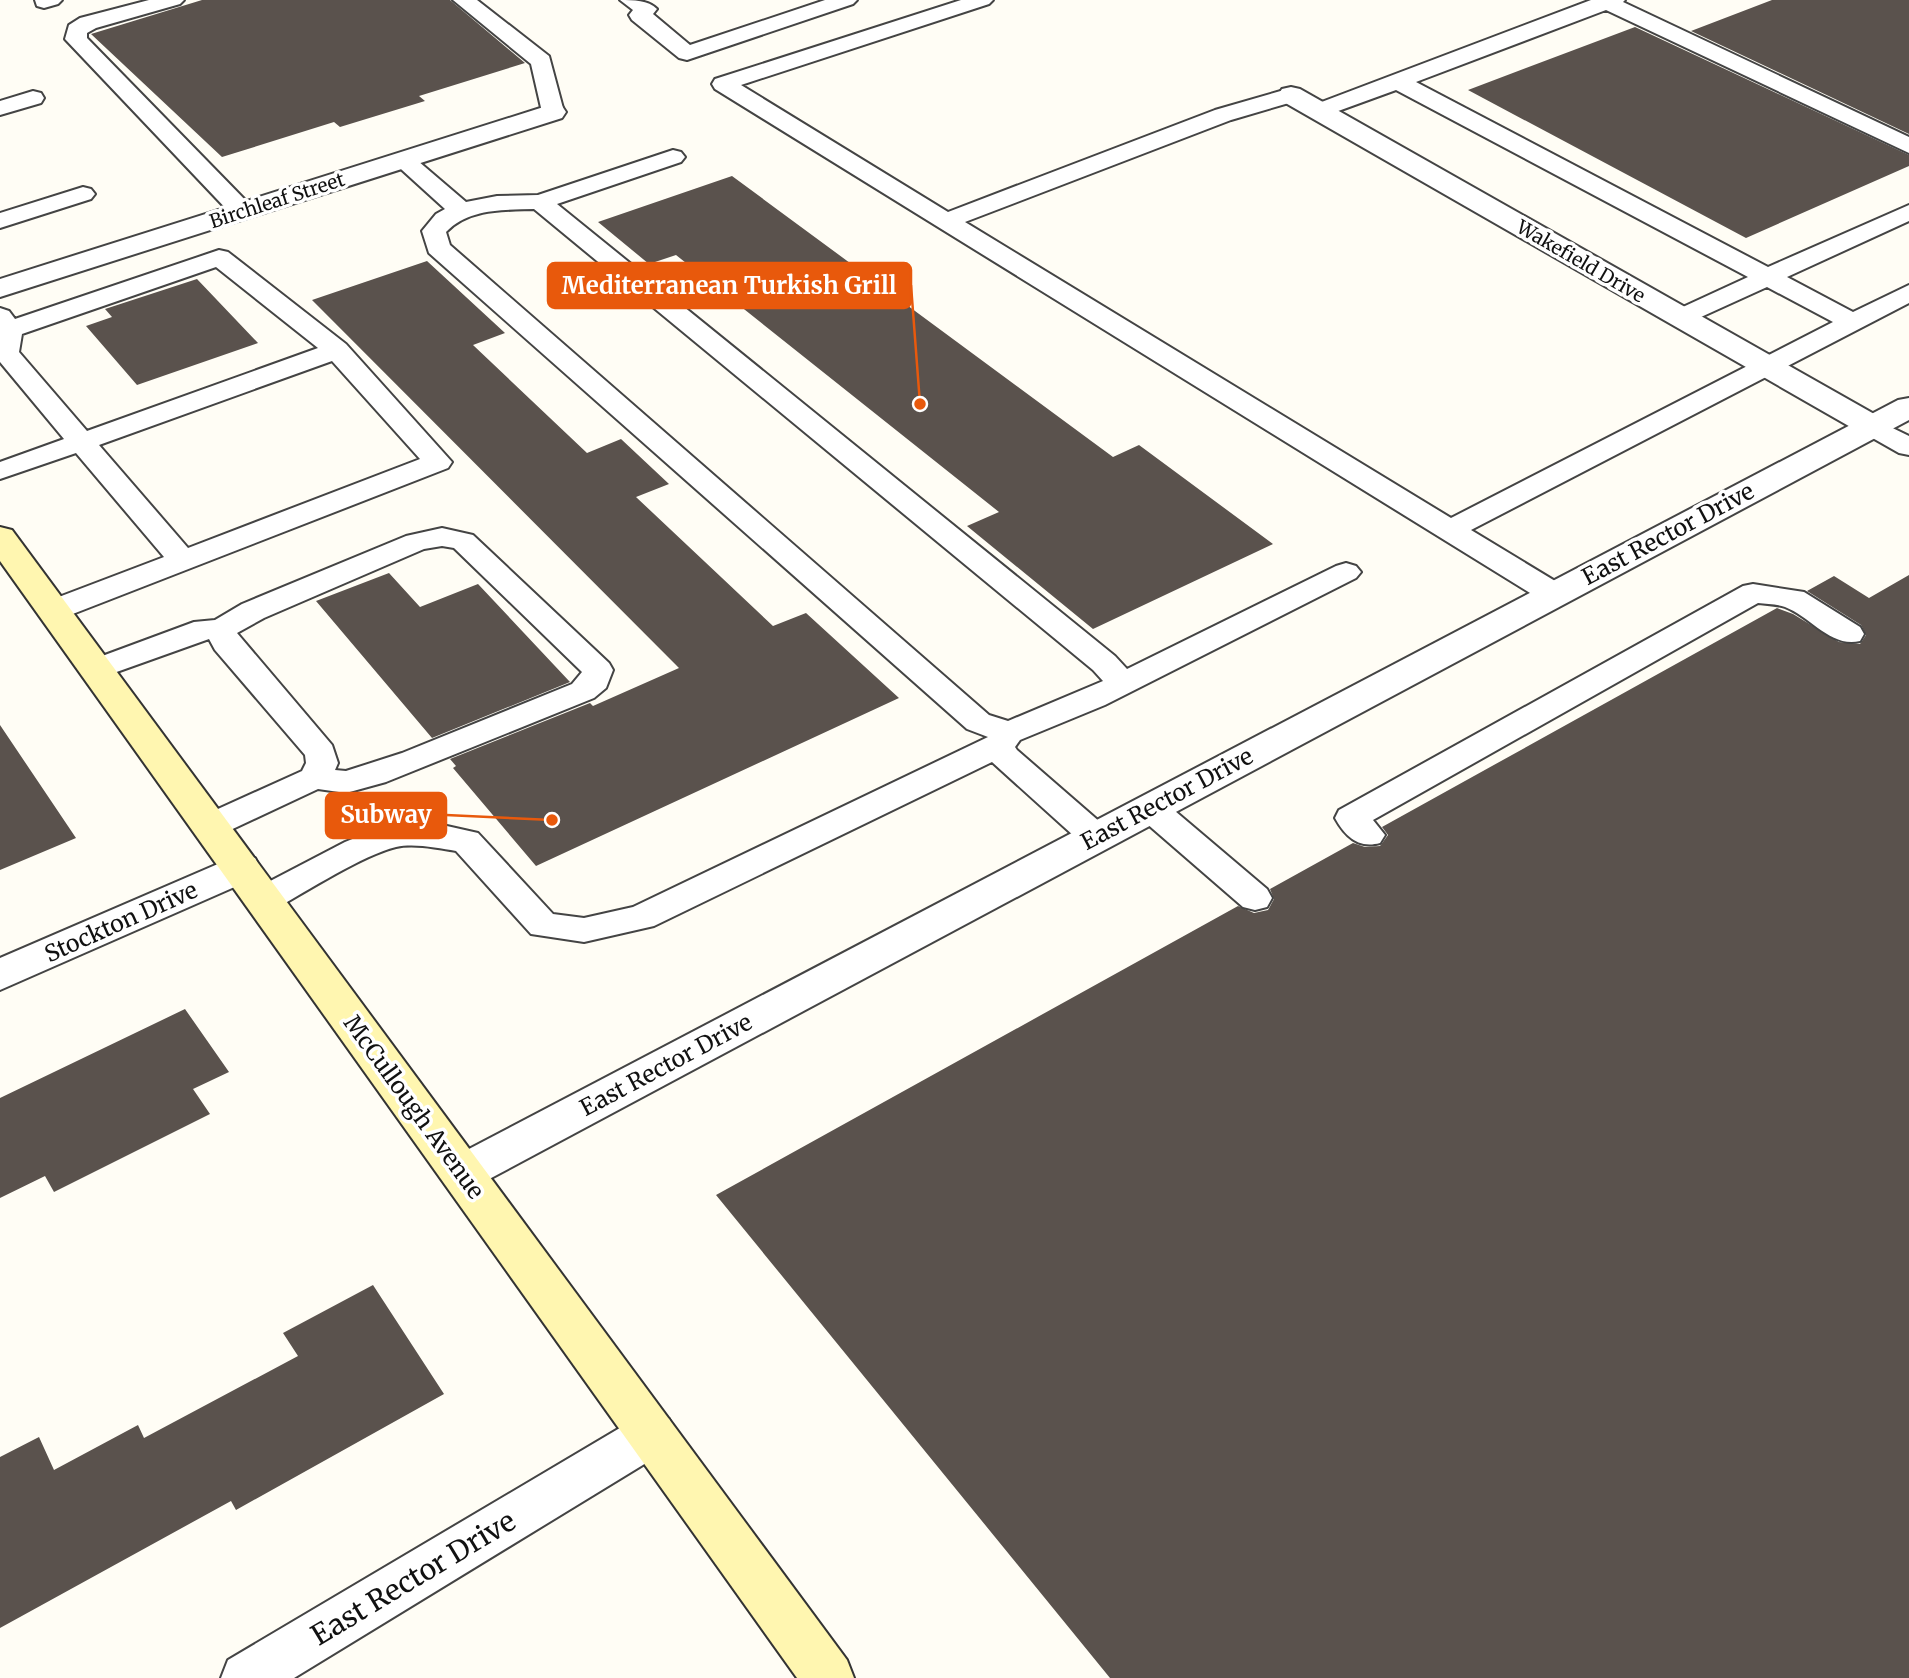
<svg xmlns="http://www.w3.org/2000/svg" width="1909" height="1678" font-family="Merriweather,serif">
<style>
.building{fill:#5a524d}
.lines{fill:none;stroke-linecap:round;stroke-linejoin:round}
.service-casing{stroke:#444;stroke-width:4}
.minor-casing{stroke:#444;stroke-width:4}
.tertiary-casing{stroke:#444;stroke-width:4}
.secondary-casing{stroke:#333;stroke-width:4}
.service{fill:#fff;fill-rule:evenodd}
.minor{fill:#fff;fill-rule:evenodd}
.tertiary{fill:#fff;fill-rule:evenodd}
.secondary{fill:#fff6b0;fill-rule:evenodd}
.labels{text-anchor:middle;stroke-width:7;stroke-linejoin:round;paint-order:stroke}
.far-street-label{font-size:19px;fill:#111;stroke:#fff}
.street-label{font-size:23px;fill:#111;stroke:#fff}
.near-street-label{font-size:28px;fill:#111;stroke:#fff}
.leader{fill:none;stroke:#e8590c;stroke-width:2.5}
.callout-dot{fill:#e8590c;stroke:#fff;stroke-width:2.5}
.callout{fill:#e8590c;stroke:#e8590c;stroke-width:2.5}
.callout-label{font-size:24px;text-anchor:middle;font-weight:bold;fill:#fff}
</style>
<rect width="100%" height="100%" fill="#fffdf5"/>
<path class="building" d="M202,0h248l75,63 -106,33 6,5 -85,26 -6,-5 -112,35 -131,-123z
M1772,0h137v134l-218,-103z
M1635,27l274,128v11l-163,72 -278,-148z
M732,176l381,281 26,-12 134,99 -180,85 -126,-103 32,-14 -323,-257 -27,9 -51,-42z
M427,261l78,72 -32,12 114,108 34,-14 48,45 -33,13 137,129 33,-13 93,85 -363,168 -83,-98 3,-2 -6,-7 140,-56 3,3 86,-38 -367,-368z
M197,279l61,64 -121,42 -51,-59 26,-9 -7,-8z
M389,573l31,34 58,-23 92,98 -138,56 -116,-137z
M1909,575v1103h-799l-394,-483 522,-289 16,7 14,-3 6,-11 -4,-10 83,-46 12,4 15,-1 8,-11 -6,-8 395,-219 16,6 46,28 21,2 6,-9 -5,-10 -54,-34 27,-15 35,22z
M0,725l76,113 -76,32z
M185,1009l44,63 -36,17 17,25 -156,78 -9,-16 -45,22v-100z
M373,1285l71,109 -208,116 -5,-9 -231,127v-171l39,-20 15,33 84,-45 6,13 154,-82 -15,-23z"/>
<g class="lines">
<defs>
<path id="service" d="M35,0h27l-4,4 -14,4 -7,-2z
M149,0h35l-4,4 -84,24 -9,5v5l164,168 3,5 -3,5 -9,2 -9,-2 -168,-177 4,-14 11,-7z
M453,0h24l72,56 15,56 -3,5h-16l-3,-5 -11,-48z
M620,0c14,0 28,0 37,9l-4,5 37,31 135,-45h32l-4,4 -166,56 -8,-2 -47,-38 -3,-5 4,-5z
M961,0h32l-4,4 -248,81 207,127 267,-102 76,-22 8,2 3,5 -3,5 -68,20 -266,102 486,296 382,-196 -66,-35 -77,35 -9,3 -9,-3 -4,-5 4,-5 76,-35 -352,-187 -77,28 -8,-2 -3,-5 3,-5 280,-106h34l-2,2 286,135v16l-303,-143 -190,72 352,185 141,-62v16l-122,56 66,35 56,-27v18l-438,227 94,57 4,7 -4,7 -11,2 -11,-2 -828,-512 -3,-5 3,-5z
M33,91l8,2 3,5 -3,5 -41,12v-14z
M673,150l8,2 4,5 -4,5 -124,42 558,452 12,13 209,-103 10,-3 10,3 5,6 -5,6 -251,127 -85,35 -5,7 2,3 91,79 5,8 -5,8 -12,4 -12,-4 -92,-83 -338,164 -70,16 -53,-8 -75,-83c-18,-3 -42,-8 -60,-4 -33,8 -89,44 -121,62l-12,3 -12,-3 -5,-9 5,-9 94,-49 37,-15 12,-4 44,1 40,9 75,81 31,4 49,-11 355,-170 -21,-8 -538,-476 -7,-22 14,-17 9,-5 -54,-49 4,-5h16l55,47 31,-6 41,-1zM534,209l559,461 10,11 -95,40 -19,-6 -539,-470 -4,-13c23,-24 58,-22 88,-23z
M83,187l8,2 4,5 -4,5 -91,29v-15z
M219,250l9,2 118,92 106,118 -4,6 -383,149 -11,2 -11,-2 -4,-7 4,-7 121,-46 -88,-104 -76,26v-17l64,-23 -64,-77v-54l9,3 6,8zM216,267l102,81 -231,83 -68,-79 3,-18zM332,361l88,98 -232,89 -89,-103z
M1872,418l37,18v19l-10,-2 -37,-21 -4,-6 4,-6z
M442,528l31,7 136,128 4,7 -7,18 -12,10 -208,84 -40,11 -28,-4 -96,45 -12,3 -12,-3 -5,-8 5,-8 104,-47 4,-8 -1,-8 -90,-105 -6,-11 -112,40 -11,-3 -4,-7 4,-7 108,-40 21,-2 27,-16 164,-68zM442,546l12,2 128,124 -10,12 -170,69 -56,18 -11,-1 3,-7 -6,-18 -95,-112 27,-15 160,-69z
M1753,584l51,8 56,35 4,7 -4,7c-29,7 -49,-24 -75,-34 -8,-3 -19,-3 -27,-4l-385,217 12,15 -5,8c-22,6 -35,-7 -45,-25l4,-8 404,-224z
M1150,797l12,3 105,89 5,9 -5,9 -12,3 -12,-3 -105,-91 -4,-8 4,-8z"/>
<path id="minor" d="M1291,87l9,2 583,330 5,7 -5,7 -11,2 -11,-2 -579,-332 -4,-6 4,-6z
M553,104l9,2 4,6 -4,6 -562,179v-18z
M241,854l14,4 5,10 -5,10 -255,112v-32z
M652,1413l17,6 7,15 -7,15 -375,229h-73l7,-18 407,-241z"/>
<path id="tertiary" d="M1909,398v22l-1431,765 -16,6 -16,-6 -6,-12 6,-12 1452,-761z"/>
<path id="secondary" d="M0,527l12,3 835,1130 7,18h-57l-797,-1117z"/>
</defs>
<use href="#service" class="service-casing"/>
<use href="#minor" class="minor-casing"/>
<use href="#tertiary" class="tertiary-casing"/>
<use href="#secondary" class="secondary-casing"/>
<use href="#service" class="service"/>
<use href="#minor" class="minor"/>
<use href="#tertiary" class="tertiary"/>
<use href="#secondary" class="secondary"/>
</g>
<g class="labels">
<g class="far-street-label">
<text transform="translate(277 200) rotate(-18)" y="7">Birchleaf Street</text>
<text transform="translate(1581 261) rotate(30)" y="7">Wakefield Drive</text>
</g>
<g class="street-label">
<text transform="translate(1668 534) rotate(-28)" y="8">East Rector Drive</text>
<text transform="translate(1167 799) rotate(-28)" y="8">East Rector Drive</text>
<text transform="translate(121 922) rotate(-24)" y="8">Stockton Drive</text>
<text transform="translate(666 1065) rotate(-28)" y="8">East Rector Drive</text>
<text transform="translate(414 1107) rotate(54)" y="8">McCullough Avenue</text>
</g>
<g class="near-street-label">
<text transform="translate(413 1578) rotate(-31)" y="10">East Rector Drive</text>
</g>
</g>
<path class="leader" d="M920 404L911 285M552 820L446 815"/>
<g class="callout-dot">
<circle cx="920" cy="404" r="7"/>
<circle cx="552" cy="820" r="7"/>
</g>
<g class="callout">
<rect x="548" y="263" width="363" height="45" rx="7"/>
<rect x="326" y="793" width="120" height="45" rx="7"/>
</g>
<g class="callout-label">
<text x="729" y="294">Mediterranean Turkish Grill</text>
<text x="386" y="823">Subway</text>
</g>
</svg>
